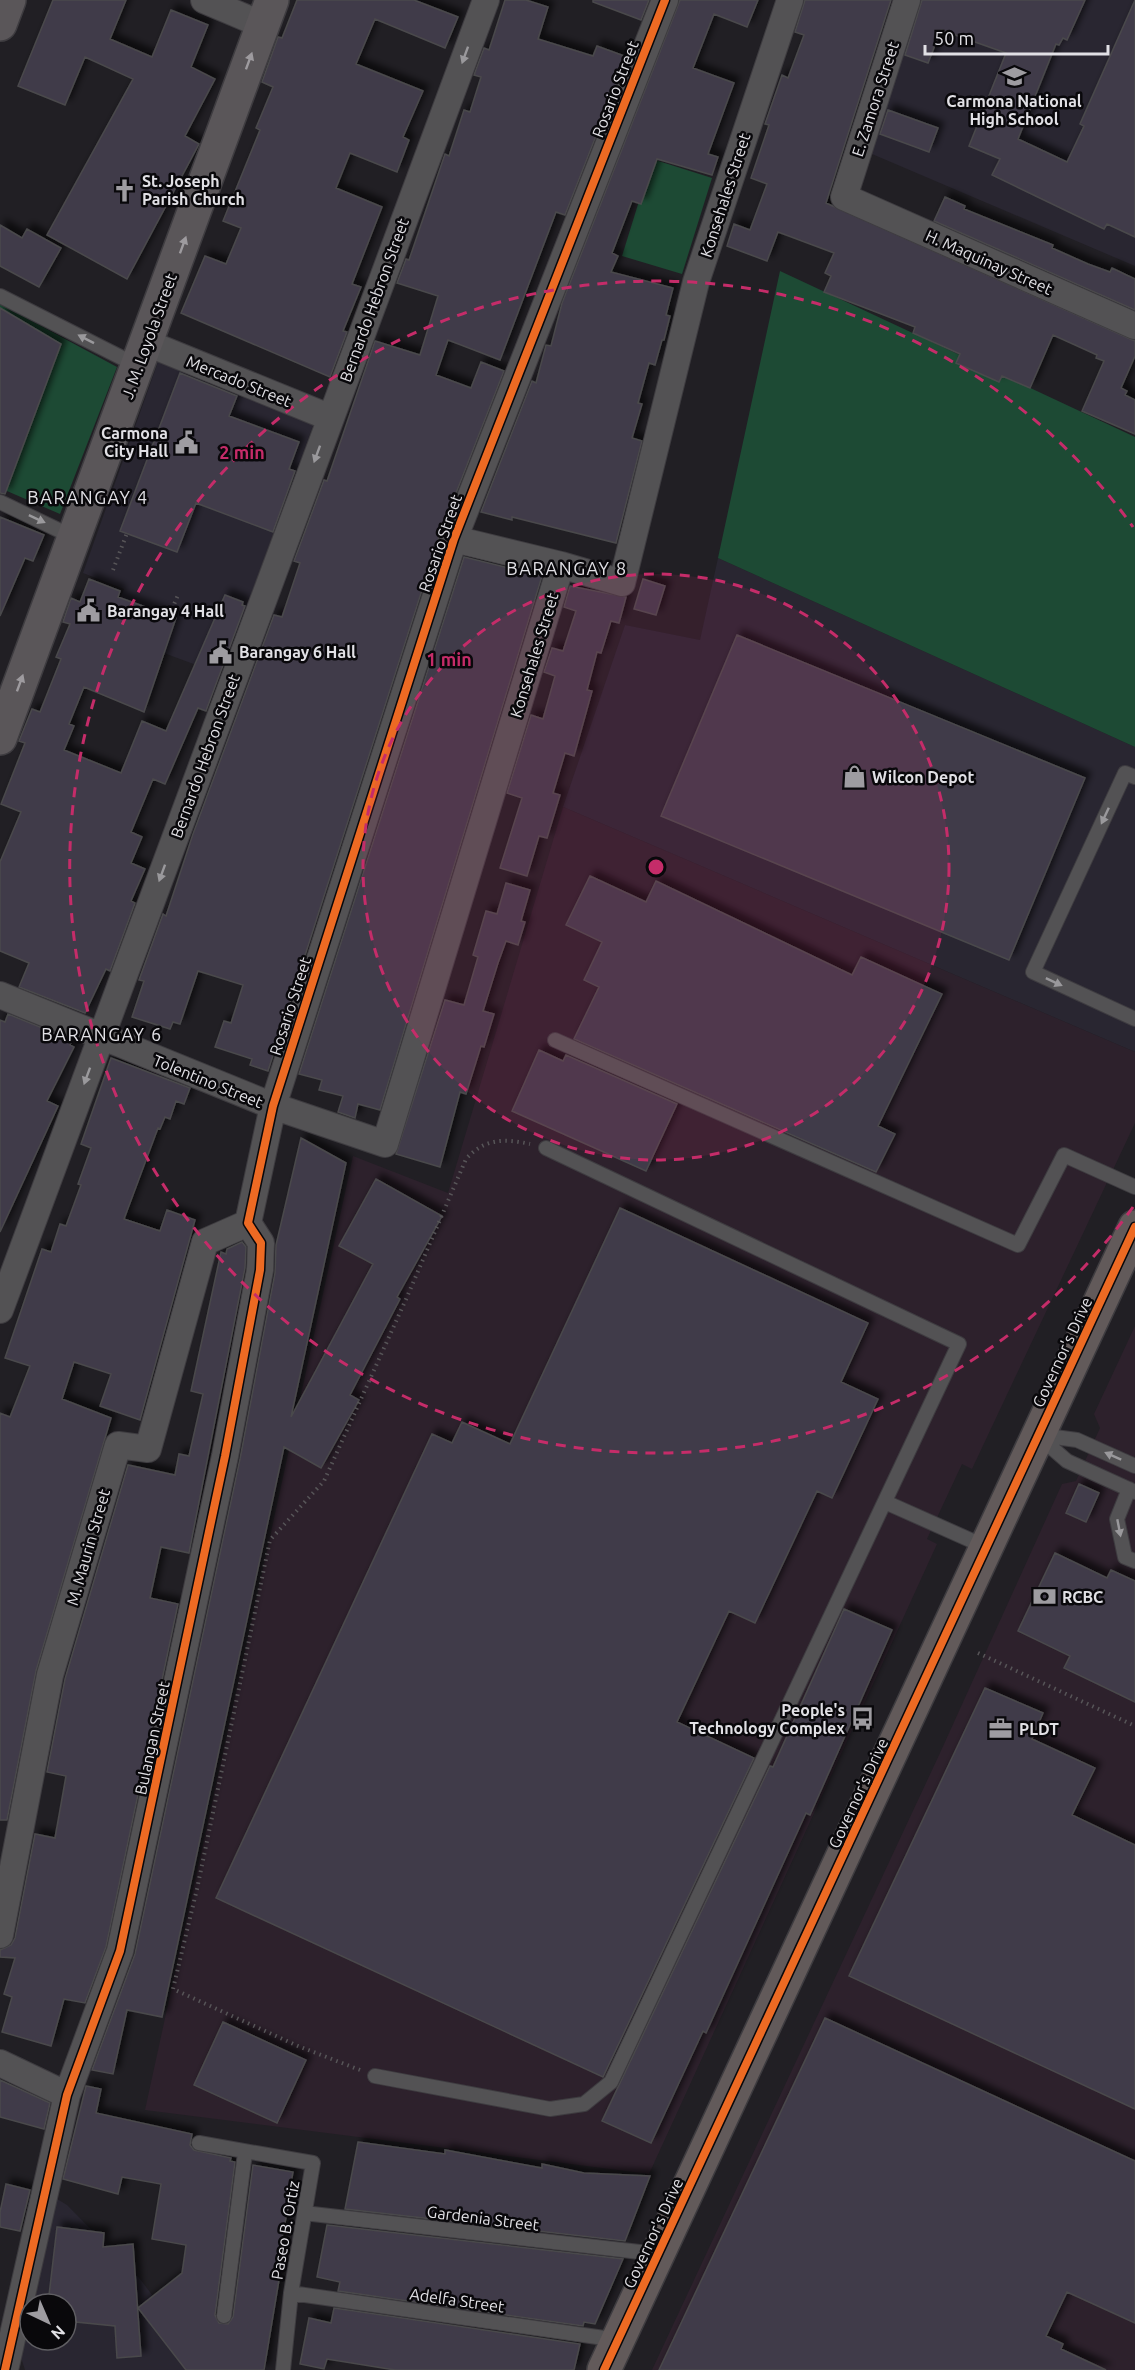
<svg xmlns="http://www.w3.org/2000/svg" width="1135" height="2370" font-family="Ubuntu,sans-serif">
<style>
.built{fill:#292631;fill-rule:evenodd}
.industrial{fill:#2d212c}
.green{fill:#1d4a34}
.building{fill:#413b48;stroke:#4a494c;stroke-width:1.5;filter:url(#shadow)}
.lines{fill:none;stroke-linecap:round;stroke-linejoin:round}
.lane-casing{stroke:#3e3c40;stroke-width:16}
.street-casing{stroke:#3e3c40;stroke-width:28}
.secondary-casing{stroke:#3e3c40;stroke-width:36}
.highway-casing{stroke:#3e3c40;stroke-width:36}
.path{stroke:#575558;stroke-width:4;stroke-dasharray:1.5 4.5;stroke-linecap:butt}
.lane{stroke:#535254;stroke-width:14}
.street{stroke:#535254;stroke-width:26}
.secondary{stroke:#5a5659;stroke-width:33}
.highway{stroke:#625a5a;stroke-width:33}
.cycleway-casing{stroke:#09080b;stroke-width:11}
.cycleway{stroke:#ed6a23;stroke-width:8}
.oneway{fill:#9a999c}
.oneway2{fill:#9e9b9f}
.ring{fill:none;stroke:#c52c69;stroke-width:3;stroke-dasharray:10 8}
.labels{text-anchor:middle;stroke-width:5;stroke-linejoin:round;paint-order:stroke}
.street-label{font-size:16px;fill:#e1e0e5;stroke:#09080b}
.poi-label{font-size:16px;font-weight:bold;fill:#e1e0e5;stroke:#09080b;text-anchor:start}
.neighbourhood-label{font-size:18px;letter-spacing:1.5px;fill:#e1e0e5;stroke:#09080b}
.centre{fill:#c52c69;stroke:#09080b;stroke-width:3}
.ring-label{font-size:18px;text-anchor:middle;font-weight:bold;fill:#c52c69;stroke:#09080b;stroke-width:5;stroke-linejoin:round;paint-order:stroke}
</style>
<defs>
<filter id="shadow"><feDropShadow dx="5.5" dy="-5.5" stdDeviation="3" flood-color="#0009"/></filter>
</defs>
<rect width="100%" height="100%" fill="#211f24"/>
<path class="built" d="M920,0h215v266l-270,-115z
M158,362l156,61 -78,212 -22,-8 -15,39 -92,-34 17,-43 -41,-16z
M718,558l417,189v305l-572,-245 62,-182 75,15z
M49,2194l18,11 73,74 69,91h-184l-6,-19zM30,2304h36v36h-36z"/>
<path class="industrial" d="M563,807l572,245v71l-163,346 -10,-5 -35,75 10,5 -288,630 -504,-64 208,-954 95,37z
M1135,1326v1044h-483l288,-617 122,-269 14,-3 24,-53 -6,-14z"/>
<path class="green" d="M652,159l60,19 -30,96 -60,-18z
M780,271l355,166v310l-417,-189z
M0,304l117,63 -57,147 -60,-26z"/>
<path class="building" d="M53,0h73l-16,39 42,18 19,-47 37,15 -17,42 24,12 -30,57 14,8 -72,135 -80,-44 86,-156 -48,-22 -20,48 -47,-19z
M297,0h117l44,17 -13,31 -70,-29 -19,45 67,27 -20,46 6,3 -12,32 -47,-19 -14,35 46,19 -30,77 9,3 -18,44 4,1 -17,45 -149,-64 24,-57 21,8 15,-36 -18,-7 37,-91 -4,-2 17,-41 -11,-5 16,-45 4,1z
M505,0h21l22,7 -10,32 55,17 4,-10 30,11 -62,158 -9,-3 -56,148 -52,-20 -12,35 35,13 10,-26 23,9 -64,163 -172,537 -18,-6 2,-6 -37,-12 9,-26 7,2 12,-38 -45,-14 -18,53 -7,-2 -3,7 -38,-12 12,-36 -5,-1 24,-66 3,2 27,-82 81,-219 8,2 18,-54 -6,-2 30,-81 3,1 48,-140 45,14 18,-59 -41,-13 9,-24 3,1 36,-106 4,2 15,-46 6,2 11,-35 -7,-2 10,-27 5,2z
M593,0h56l-8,20 -48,-18z
M680,0h78l-11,27 -33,-13 -21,54 41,15 -26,71 10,3 -6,18 -55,-16 -16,45 -9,-3 -20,52 6,3 -7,16 62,16 -7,27 4,1 -6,24h-2l-7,25 -6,-2 -11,40 4,1 -10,34 10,3 -26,102 -104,-26v3l-31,-8 51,-131 4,2 10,-38 5,1 11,-43z
M805,0h86l-65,203 309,138v15l-14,32 6,3 -2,4 10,5v34l-53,-23 22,-50 -8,-3 1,-3 -44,-20 -23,53 -28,-12 -3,6 -43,-19 4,-9 -47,-21 2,-6 -91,-35 7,-16 -6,-3 9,-20 -56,-21 -11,29 -40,-15 7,-22 16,6 17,-46 -16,-6 18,-53 -4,-1 17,-49 6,3 16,-43 -9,-3z
M922,0h163l-18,40 -4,-2 -4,7 -3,-1 -38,95 49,23 17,-36 -4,-2 55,-124v237l-28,-13 -3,5 -112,-54 8,-16 -31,-13 37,-93 -65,-23 -13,33 -23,-8z
M888,110l50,18 -9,24 -49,-18z
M945,197l20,9 -1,3 89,36 -1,3 36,16 22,8 2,-4 23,11v31l-201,-89z
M0,225l22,13 5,-9 34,19 -22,39 -39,-21z
M0,308l61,36 -56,150 -5,-1z
M180,373l57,23 -8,20 70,26 -10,27 6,2 -22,61 -77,-29 -19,49 -57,-21z
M0,517l44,18 -11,26 -8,-3 -25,58z
M464,557l78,19 -162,534 -22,-6 -3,14 -17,-6 5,-16 -24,-6 3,-10 -23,-6z
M89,579l31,12 -2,6 58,21 -32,94 -60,-25 -15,37 5,2 -10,24 57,23 21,-52 24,10 59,-136 18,7 -1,3 3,1 -39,105 -8,-3 -33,76 -12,-5 -22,53 11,5 -11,26 14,6 -14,32 4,2 -25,68 -4,-2 -21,44 -66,-26 10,-24 -29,-12v-89l21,-50 -20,-8 24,-61 -6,-2 13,-32 8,3 21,-53 -5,-2 14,-33 -7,-2 8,-24 9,4z
M643,579l22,7 -9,29 -22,-6z
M570,586l56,11 -7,26 -8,-2 -10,32 -4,-1 -10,38 5,1 -18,65 -9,-3 -12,40 7,2 -13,43 -8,-2 -12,40 -27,-8 22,-70 -15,-5 24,-78 12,4 12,-43 -11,-4 8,-24 11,3 13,-40 -12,-4z
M737,635l348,143 -76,182 -348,-144z
M590,876l56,26 10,-21 196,94 9,-18 81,37 -64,132 17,8 -19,38 -302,-133 25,-52 -15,-7 18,-38 -36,-17z
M506,883l24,7 -9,31 4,1 -7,23 -12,-4 -8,22 -15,48 11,3 -10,33 -3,-1 -15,48 -6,-2 -20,75 -44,-13 49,-154 19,5 14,-48 -5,-2 13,-44 11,3z
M8,1014l64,26 -2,5 4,2 -27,54 11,5 -58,126v-212l5,2z
M539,1050l24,11 3,-6 111,49 -31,67 -134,-60z
M111,1058l79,30 -6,16 -8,-3 -6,18 -5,-2 -5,12 -2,-1 -34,91 36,12 7,-21 28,10 -55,200 -40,-14 11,-32 -37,-12 -12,37 49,19 -75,253 -29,149h-7v-407l10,4 20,-51 -25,-8 37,-109 9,3 9,-28 6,2 15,-41 -3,-1 13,-36 -10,-4z
M301,1138l45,25 -55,254 82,-153 -34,-18 37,-67 66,37 -45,81 3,2 -50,96 9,5 -38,68 -37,-21 -122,570 -35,-7 -14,64 -21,-4 43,-116 105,-495 35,-186 1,-28z
M620,1208l248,115 -27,59 37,17 -46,99 -15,-7 -62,132 -26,-12 -52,111 77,36 -151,319 -387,-179 216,-464 20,9 10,-21 48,22z
M242,1242l4,5 -1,21 -56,285 -28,-6 -11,51 28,6 -72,343 -21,56 -21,-4 -13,47 -49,-14 10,-35 -8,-3 11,-36 -15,-1v-7l11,-5 4,-7 20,-104 20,4 11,-62 -19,-4 18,-93 63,-214 47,10 4,-21 10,2 14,-62 -12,-3 30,-139 5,2 1,-5z
M1079,1484l20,9 -13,29 -20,-9z
M1055,1553l52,25 4,-8 24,11v121l-71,-34 6,-12 -52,-25z
M844,1609l48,21 -82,185 -4,-2 -100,220 -3,-2 -52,112 -49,-22 168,-355 3,1z
M985,1688l58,25 -11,26 63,29 -23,47 63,30v264l-286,-133z
M825,2018l310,143v162l-68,-31 -21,44 17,8 -2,5 45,21h-447z
M223,2022l83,38 -29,63 -83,-38z
M0,2080l50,23 -6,26 -44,-12z
M86,2086l15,3 -5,24 96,21 -2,11 4,5 37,8 -1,3 5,1 -20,153 4,8 9,1 5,-7 20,-152 40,7 -4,21h2l-15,74 5,1 -17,102h-78l-48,-62 44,-35 4,-28 -34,-6 9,-55 -39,-7 -4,17 -55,-15z
M358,2142l87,12v-4l97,18v-4l42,9 66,3 -25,65 -280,-32z
M6,2184l24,6 -10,41 -20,-4v-15z
M327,2225l296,34 -28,65 -11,-2 -1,4 -245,-35 2,-9 -23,-5z
M57,2227l47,6 -1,14 30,-3 8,112 -24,2 -2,-32 -49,-5v-17h-18z
M334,2308l246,36 -6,26h-179l-68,-11 -3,10 -24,-5 9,-46 22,5z"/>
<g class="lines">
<defs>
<path id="lane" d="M0,296l138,70
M0,502l73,35
M1135,777l-10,-4 -92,199 102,47
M555,1040l463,205 46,-90 71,32
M1037,1435l30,26 68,31
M1040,1435l37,5 58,26
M1129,1489l-12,30 8,38 10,4
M885,1502l101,45
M375,2076l175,33 34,-5 27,-22 348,-738 -413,-196
M199,2143l114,20 -22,130 -8,77
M304,2213l353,41
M291,2293l327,47
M224,2316l21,-163"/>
<path id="street" d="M204,0l59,25
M907,0l-63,197 291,129
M147,343l184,75
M454,539l107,26
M0,995l273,111 112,38 176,-579 61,18 74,-301 94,-282
M0,1310l486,-1310
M0,1935l50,-260 68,-230 30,4 57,-207 43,-19
M0,2063l67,32
M5,2370l62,-275 53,-144 105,-495 35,-186 1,-27 -13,-20 25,-117 181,-567 211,-539"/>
<path id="secondary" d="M0,24l9,-24
M0,738l272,-738"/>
<path id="highway" d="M604,2370l531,-1143"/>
</defs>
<use href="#lane" class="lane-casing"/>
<use href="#street" class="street-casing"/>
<use href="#secondary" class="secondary-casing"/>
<use href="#highway" class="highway-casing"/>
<path class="path" d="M113,570l14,-37
M172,609l6,-14
M978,1653l157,73
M360,2070l-62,-24 -125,-57 24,-100 73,-349 54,-59 83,-184 59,-138c18,-20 37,-21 64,-15"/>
<use href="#lane" class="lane"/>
<use href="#street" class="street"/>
<use href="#secondary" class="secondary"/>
<use href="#highway" class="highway"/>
<defs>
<path id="cycleway" d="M5,2370l62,-275 53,-144 105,-495 35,-186 1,-27 -13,-20 25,-117 181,-567 211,-539
M604,2370l531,-1143"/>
</defs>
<use href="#cycleway" class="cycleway-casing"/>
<use href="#cycleway" class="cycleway"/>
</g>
<defs><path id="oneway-solid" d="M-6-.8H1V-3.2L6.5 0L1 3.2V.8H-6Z" transform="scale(1.5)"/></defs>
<g class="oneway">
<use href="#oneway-solid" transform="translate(465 55) rotate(110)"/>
<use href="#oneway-solid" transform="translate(86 339) rotate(-153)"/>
<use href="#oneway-solid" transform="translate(317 454) rotate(110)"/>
<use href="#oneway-solid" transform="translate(37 519) rotate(25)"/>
<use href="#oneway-solid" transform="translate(1105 816) rotate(115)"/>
<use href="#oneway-solid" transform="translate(162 873) rotate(110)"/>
<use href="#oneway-solid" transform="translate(1054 982) rotate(25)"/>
<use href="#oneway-solid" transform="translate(87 1076) rotate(110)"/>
<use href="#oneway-solid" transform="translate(1113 1456) rotate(-156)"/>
<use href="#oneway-solid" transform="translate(1119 1528) rotate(79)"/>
</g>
<g class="oneway2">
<use href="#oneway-solid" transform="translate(249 61) rotate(-70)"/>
<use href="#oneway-solid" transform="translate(183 245) rotate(-70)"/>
<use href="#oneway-solid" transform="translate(20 683) rotate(-70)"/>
</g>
<circle cx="656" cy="867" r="293" fill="#c52c69" fill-opacity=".12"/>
<g class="ring">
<circle cx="656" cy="867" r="293"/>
<path d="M1133 1207A586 586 0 1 1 1133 527"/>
</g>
<defs>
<symbol id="school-bare" viewBox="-9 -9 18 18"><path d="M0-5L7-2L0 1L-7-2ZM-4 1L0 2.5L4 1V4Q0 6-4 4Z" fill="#9e9ca1" stroke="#09080b" stroke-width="2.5" paint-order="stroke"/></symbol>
<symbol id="church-bare" viewBox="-9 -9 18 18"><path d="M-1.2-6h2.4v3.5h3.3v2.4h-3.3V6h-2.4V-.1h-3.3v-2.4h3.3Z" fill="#9e9ca1" stroke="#09080b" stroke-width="2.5" paint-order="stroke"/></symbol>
<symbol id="civic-bare" viewBox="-9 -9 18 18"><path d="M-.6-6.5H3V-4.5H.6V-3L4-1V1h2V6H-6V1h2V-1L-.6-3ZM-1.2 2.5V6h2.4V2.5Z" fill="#9e9ca1" stroke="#09080b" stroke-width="2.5" paint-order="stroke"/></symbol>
<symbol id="shop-bare" viewBox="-9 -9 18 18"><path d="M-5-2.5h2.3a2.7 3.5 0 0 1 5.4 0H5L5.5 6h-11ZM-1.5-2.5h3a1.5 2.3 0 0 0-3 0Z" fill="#9e9ca1" stroke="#09080b" stroke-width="2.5" paint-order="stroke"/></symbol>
<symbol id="bank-bare" viewBox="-9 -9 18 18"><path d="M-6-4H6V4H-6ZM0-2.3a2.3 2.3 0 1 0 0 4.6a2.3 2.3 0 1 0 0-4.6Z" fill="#9e9ca1" stroke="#09080b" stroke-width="2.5" paint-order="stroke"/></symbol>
<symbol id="bus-bare" viewBox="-9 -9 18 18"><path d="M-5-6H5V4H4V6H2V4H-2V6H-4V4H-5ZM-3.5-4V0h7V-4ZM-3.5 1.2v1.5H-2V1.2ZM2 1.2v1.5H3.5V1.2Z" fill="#9e9ca1" stroke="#09080b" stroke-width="2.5" paint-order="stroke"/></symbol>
<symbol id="office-bare" viewBox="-9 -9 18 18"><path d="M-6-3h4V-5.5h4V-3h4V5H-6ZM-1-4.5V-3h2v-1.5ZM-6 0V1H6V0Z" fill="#9e9ca1" stroke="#09080b" stroke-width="2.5" paint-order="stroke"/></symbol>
</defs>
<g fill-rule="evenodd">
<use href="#school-bare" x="998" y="60" width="33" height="33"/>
<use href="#church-bare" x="108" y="174" width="33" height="33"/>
<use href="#civic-bare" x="170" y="426" width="33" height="33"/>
<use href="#civic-bare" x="72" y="594" width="33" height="33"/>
<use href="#civic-bare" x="204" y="636" width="33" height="33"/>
<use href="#shop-bare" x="838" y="760" width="33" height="33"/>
<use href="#bank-bare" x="1028" y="1580" width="33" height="33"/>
<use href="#bus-bare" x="846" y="1702" width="33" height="33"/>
<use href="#office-bare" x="984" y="1712" width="33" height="33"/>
</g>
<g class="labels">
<g class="street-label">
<text transform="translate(615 89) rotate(-69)" y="6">Rosario Street</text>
<text transform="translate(875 99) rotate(-72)" y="6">E. Zamora Street</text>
<text transform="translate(725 195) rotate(-72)" y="6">Konsehales Street</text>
<text transform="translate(989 262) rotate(24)" y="6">H. Maquinay Street</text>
<text transform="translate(374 300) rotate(-70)" y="6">Bernardo Hebron Street</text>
<text transform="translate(149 336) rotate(-70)" y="6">J. M. Loyola Street</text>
<text transform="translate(239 381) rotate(22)" y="6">Mercado Street</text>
<text transform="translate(440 543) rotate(-71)" y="6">Rosario Street</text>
<text transform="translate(534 655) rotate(-73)" y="6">Konsehales Street</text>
<text transform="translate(205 756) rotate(-70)" y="6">Bernardo Hebron Street</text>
<text transform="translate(290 1006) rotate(-72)" y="6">Rosario Street</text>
<text transform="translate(208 1081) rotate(22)" y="6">Tolentino Street</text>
<text transform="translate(1062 1352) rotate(-65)" y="6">Governor's Drive</text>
<text transform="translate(88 1547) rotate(-74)" y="6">M. Maurin Street</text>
<text transform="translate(152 1738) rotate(-78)" y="6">Bulangan Street</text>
<text transform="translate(858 1793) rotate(-65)" y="6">Governor's Drive</text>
<text transform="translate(483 2218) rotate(7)" y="6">Gardenia Street</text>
<text transform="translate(285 2230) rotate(-80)" y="6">Paseo B. Ortiz</text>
<text transform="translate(653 2233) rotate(-65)" y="6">Governor's Drive</text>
<text transform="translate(457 2300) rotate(8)" y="6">Adelfa Street</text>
</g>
<g class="poi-label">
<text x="1014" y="107" text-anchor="middle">Carmona National<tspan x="1014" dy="18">High School</tspan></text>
<text x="142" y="187">St. Joseph<tspan x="142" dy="18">Parish Church</tspan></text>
<text x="168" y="439" text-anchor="end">Carmona<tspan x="168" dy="18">City Hall</tspan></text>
<text x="107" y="617">Barangay 4 Hall</text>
<text x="239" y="658">Barangay 6 Hall</text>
<text x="872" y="783">Wilcon Depot</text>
<text x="1062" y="1603">RCBC</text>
<text x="845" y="1716" text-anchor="end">People's<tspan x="845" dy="18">Technology Complex</tspan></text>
<text x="1019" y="1735">PLDT</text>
</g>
<g class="neighbourhood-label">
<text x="88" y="504">BARANGAY 4</text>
<text x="567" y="575">BARANGAY 8</text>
<text x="102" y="1041">BARANGAY 6</text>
</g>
</g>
<circle cx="656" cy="867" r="9" class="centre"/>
<g class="ring-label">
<text x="242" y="459">2 min</text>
<text x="449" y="666">1 min</text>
</g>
<g transform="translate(48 2322) rotate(136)"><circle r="28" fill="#09080b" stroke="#5f5e62" stroke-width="1.5"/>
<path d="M0-4.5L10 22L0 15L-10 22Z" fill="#9e9ca1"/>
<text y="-9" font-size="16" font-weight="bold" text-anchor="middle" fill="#e1e0e5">N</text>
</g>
<path d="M925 45v9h183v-9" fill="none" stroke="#e1e0e5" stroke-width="3"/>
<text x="934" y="45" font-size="18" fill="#e1e0e5" stroke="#09080b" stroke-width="4.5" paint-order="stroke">50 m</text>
</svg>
